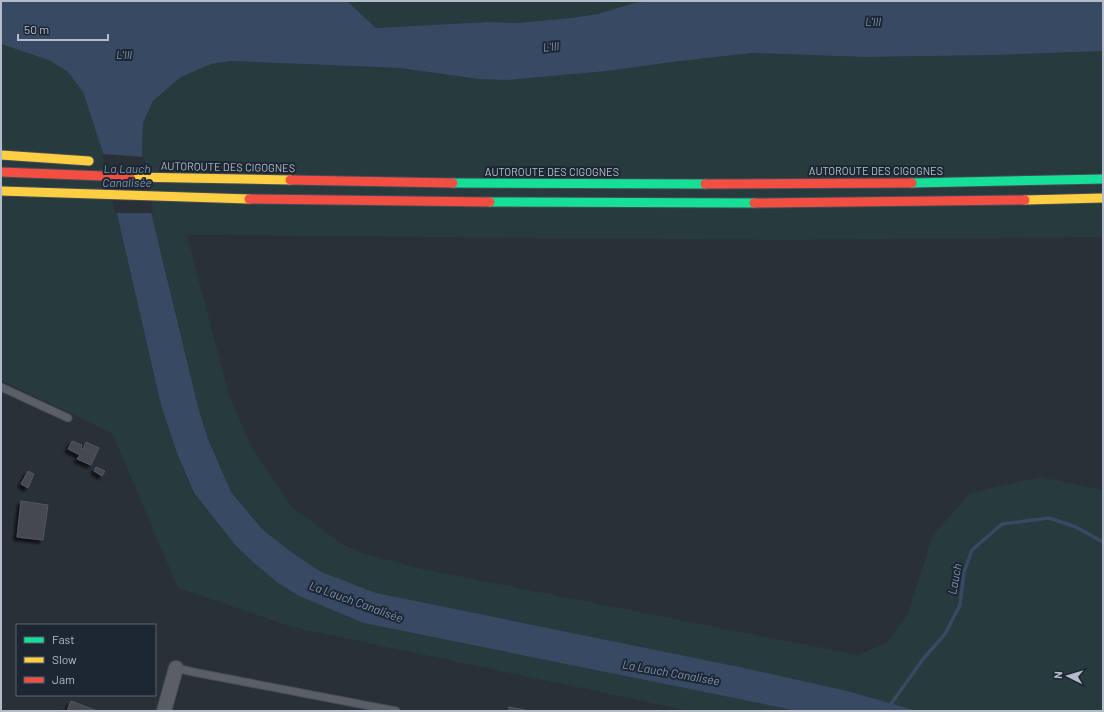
<svg xmlns="http://www.w3.org/2000/svg" width="1104" height="712" font-family="Barlow,sans-serif">
<style>
.green{fill:#273a3e}
.water{fill:#384963}
.pier{fill:#2a3038}
.lines{fill:none;stroke-linecap:round;stroke-linejoin:round}
.stream{stroke:#384963;stroke-width:3.5}
.building{fill:#444950;stroke:#52575f;filter:url(#shadow)}
.lane-casing{stroke:#484c53;stroke-width:9}
.street-casing{stroke:#484c53;stroke-width:16}
.fast-casing{stroke:#474c53;stroke-width:11}
.slow-casing{stroke:#474c53;stroke-width:11}
.jam-casing{stroke:#474c53;stroke-width:11}
.lane{stroke:#5a5e66;stroke-width:7}
.street{stroke:#5a5e66;stroke-width:14}
.fast{stroke:#16e098;stroke-width:9}
.slow{stroke:#ffcf43;stroke-width:9}
.jam{stroke:#f24e42;stroke-width:9}
.labels{text-anchor:middle;stroke-width:4;stroke-linejoin:round;paint-order:stroke}
.street-label{font-size:11px;fill:#b4bcc9;stroke:#1d2633}
.water-label{font-size:12px;font-style:italic;fill:#7c92b1;stroke:#1d2633}
</style>
<defs>
<filter id="shadow"><feDropShadow dx="-3.5" dy="3.5" stdDeviation="1" flood-color="#0009"/></filter>
</defs>
<rect width="100%" height="100%" fill="#2a3038"/>
<path class="green" d="M347,1h304l-17,2 -36,11 -27,4 -54,5 -29,-1 -112,6z
M1,44l50,17 17,11 15,20 20,61 58,252 16,48 16,40 43,53 16,15 26,22 21,13 22,-24 -27,-18 -31,-24 -32,-38 -23,-53 -10,-32 -47,-195 -9,-57 1,-32 10,-22 28,-24 30,-13 19,-3 170,7 78,11 29,1 100,-9 65,-9 80,-9 112,4 132,-2 107,-4v186l-323,3 -593,-5 42,160 24,55 39,57 50,37 20,9 55,15 441,87 30,-13 19,-26 26,-81 37,-42 70,-16 63,13v221h-413l-398,-84 -114,-39 -66,-155 -111,-53z"/>
<path class="water" d="M1,1h346l29,27 112,-6 29,1 54,-5 27,-4 36,-11 17,-2h452v50l-107,4 -132,2 -112,-4 -80,9 -65,9 -100,9 -29,-1 -78,-11 -170,-7 -19,3 -30,13 -28,24 -10,22 -1,32 9,57 47,195 10,32 23,53 32,38 31,24 27,18 55,21 363,74 108,24 70,20h-119l-434,-88 -65,-27 -21,-13 -26,-22 -16,-15 -42,-53 -17,-40 -16,-48 -58,-252 -20,-61 -15,-20 -17,-11 -50,-17z"/>
<path class="pier" d="M102,154l42,3 9,56h-38z"/>
<g class="lines">
<path class="stream" d="M886,711l37,-52 22,-25 15,-29 4,-33 8,-22 30,-26 47,-6 27,9 27,15"/>
</g>
<path class="building" d="M72,441l10,4 -1,3 2,1 3,-7 13,6 -8,17 -14,-6 3,-4 -12,-6z
M96,467l9,4 -3,5 -8,-5z
M28,471l6,3 -6,14 -7,-4z
M21,501l27,4 -5,35 -26,-3z
M71,701l26,10h-30z
M509,707l21,4h-22z"/>
<g class="lines">
<defs>
<path id="lane" d="M1,387l67,31
M176,668l17,4 203,39"/>
<path id="street" d="M164,711l12,-43"/>
<path id="fast" d="M453,183l252,1
M912,183l191,-4
M490,202l264,1"/>
<path id="slow" d="M1,155l88,6
M130,177l160,3
M1,191l248,8
M1025,200l78,-2"/>
<path id="jam" d="M1,172l129,5
M290,180l163,3
M705,184l207,-1
M249,199l241,3
M754,203l271,-3"/>
</defs>
<use href="#lane" class="lane-casing"/>
<use href="#street" class="street-casing"/>
<use href="#fast" class="fast-casing"/>
<use href="#slow" class="slow-casing"/>
<use href="#jam" class="jam-casing"/>
<use href="#lane" class="lane"/>
<use href="#street" class="street"/>
<use href="#fast" class="fast"/>
<use href="#slow" class="slow"/>
<use href="#jam" class="jam"/>
</g>
<g class="labels">
<g class="street-label">
<text transform="translate(228 167) rotate(1)" y="4">AUTOROUTE DES CIGOGNES</text>
<text x="876" y="175">AUTOROUTE DES CIGOGNES</text>
<text x="552" y="176">AUTOROUTE DES CIGOGNES</text>
</g>
<g class="water-label">
<text transform="translate(873 22) rotate(1)" y="4">L'Ill</text>
<text transform="translate(551 47) rotate(-5)" y="4">L'Ill</text>
<text x="124" y="59">L'Ill</text>
<text x="127" y="173">La Lauch<tspan x="127" dy="14">Canalisée</tspan></text>
<text transform="translate(955 579) rotate(-79)" y="4">Lauch</text>
<text transform="translate(356 602) rotate(20)" y="4">La Lauch Canalisée</text>
<text transform="translate(671 673) rotate(10)" y="4">La Lauch Canalisée</text>
</g>
</g>
<rect width="1104" height="712" fill="none" stroke="#b4bcc9" stroke-width="4"/>
<rect x="16" y="624" width="140" height="72" fill="#1d2633" stroke="#59626f"/>
<rect x="24" y="637" width="20" height="6" fill="#16e098" stroke="#59626f"/>
<text x="52" y="644" font-size="12" fill="#b4bcc9">Fast</text>
<rect x="24" y="657" width="20" height="6" fill="#ffcf43" stroke="#59626f"/>
<text x="52" y="664" font-size="12" fill="#b4bcc9">Slow</text>
<rect x="24" y="677" width="20" height="6" fill="#f24e42" stroke="#59626f"/>
<text x="52" y="684" font-size="12" fill="#b4bcc9">Jam</text>
<g transform="translate(1068 676) rotate(275)" stroke="#1d2633" stroke-width="3" paint-order="stroke">
<path d="M0-3L7 15L0 10L-7 15Z" fill="#b4bcc9"/>
<text y="-6" font-size="11" font-weight="bold" text-anchor="middle" fill="#b4bcc9">N</text>
</g>
<path d="M18 34v6h90v-6" fill="none" stroke="#b4bcc9" stroke-width="2"/>
<text x="24" y="34" font-size="12" fill="#b4bcc9" stroke="#1d2633" stroke-width="3" paint-order="stroke">50 m</text>
</svg>
